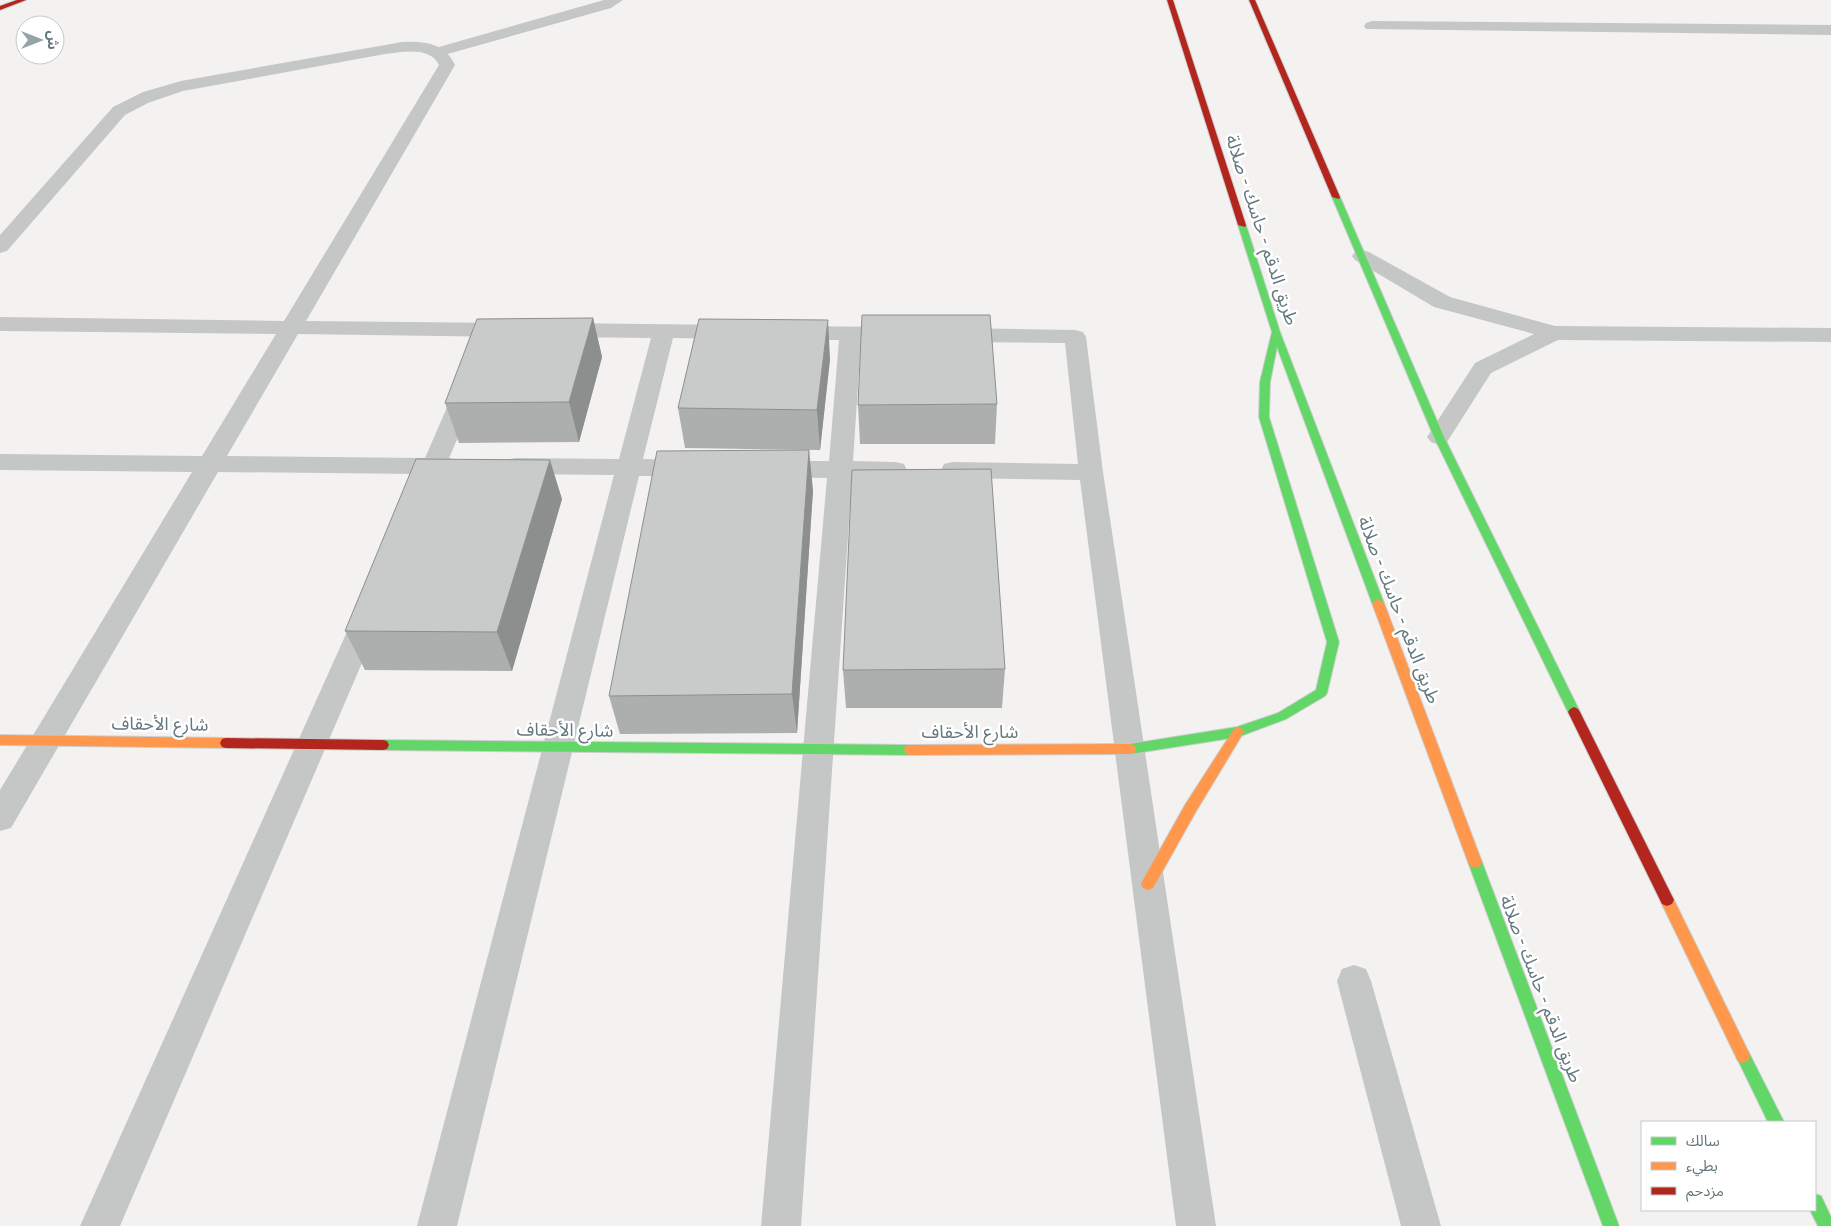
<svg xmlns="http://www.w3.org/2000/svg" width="1831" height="1226" font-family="Lato,'Noto Sans Arabic',sans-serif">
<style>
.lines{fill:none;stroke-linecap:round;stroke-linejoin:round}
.fast-casing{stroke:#cecfcf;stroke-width:2}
.slow-casing{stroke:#cecfcf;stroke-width:2}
.jam-casing{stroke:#cecfcf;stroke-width:2}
.lane{fill:#c5c7c6;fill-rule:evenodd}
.street{fill:#c5c7c6;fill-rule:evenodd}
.fast{fill:#63d668;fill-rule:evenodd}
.slow{fill:#ff974d;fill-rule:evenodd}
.jam{fill:#b3261e;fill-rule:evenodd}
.wall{fill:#adafaf}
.shaded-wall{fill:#8d8e8e}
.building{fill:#c9cbcb;stroke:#8d8e8e}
.labels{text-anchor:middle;stroke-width:5;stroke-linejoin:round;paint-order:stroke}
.street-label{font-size:18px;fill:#64797f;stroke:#fff}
</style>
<rect width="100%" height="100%" fill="#f3f2f1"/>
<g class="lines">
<defs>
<path id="fast" d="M1333,195l7,2 104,240 136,275 -2,3 -4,2 -4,-2 -2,-3 -134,-275 -102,-240z
M1239,223l7,2 34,107 104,271 -6,4 -6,-4 -95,-256 -7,35 -1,35 70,225 -12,51 -2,3 -39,23 -48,18 -108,17 -4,-1 -2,-4 2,-4 4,-1 107,-17 41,-14 38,-23 11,-48 -68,-225 1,-35 12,-50 -34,-107z
M383,740l527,5 4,1 2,4 -2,4 -4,1 -527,-5 -4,-1 -2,-4 2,-4z
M1475,856l5,2 2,4 137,364h-16l-135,-364 2,-4z
M1743,1049l5,2 36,71h-16l-32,-66 2,-5z
M1815,1194l6,2 10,21v9h-13l-8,-16h5z"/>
<path id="slow" d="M1378,599l6,4 98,259 -2,4 -5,2 -5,-2 -2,-4 -96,-259z
M1238,727l4,2 2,3 -2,3 -47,78 -42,75 -5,2 -5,-2 -2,-4 2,-4 42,-75 49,-76z
M0,735l226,3 4,1 2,4 -2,4 -4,1 -226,-3z
M1130,744l4,1 2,4 -2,4 -4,1 -220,1 -4,-1 -2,-4 2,-4 4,-1z
M1667,894l5,2 76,155 2,5 -2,5 -5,2 -5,-2 -78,-161 2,-4z"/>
<path id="jam" d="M17,0h9l-26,10v-4z
M1167,0h6l73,225 -1,2 -7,-2z
M1249,0h6l85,197 -1,2 -7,-2z
M1574,707l4,2 2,3 94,188 -2,4 -5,2 -5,-2 -94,-192 2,-3z
M226,738l157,2 4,1 2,4 -2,4 -4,1 -157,-2 -4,-1 -2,-4 2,-4z"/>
</defs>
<use href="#fast" class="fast-casing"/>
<use href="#slow" class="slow-casing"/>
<use href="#jam" class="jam-casing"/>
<path class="lane" d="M604,0h19l-12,8 -167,47h-12l-2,-3 2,-3z
M1354,965l12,4 5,12 70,245h-40l-64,-245 5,-12z"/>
<path class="street" d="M1372,21l459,4v10l-465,-6 -2,-3 2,-3z
M402,42c22,-1 43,1 53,23l-149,256 205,2 8,2 3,5 -3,5 -8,2 -213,-3 -71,122 198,2 30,-69 4,-5 8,-2 8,2 4,5 -30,69 10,2 3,6 -3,6 -17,2 -6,13 -9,2 -9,-2 -3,-6 3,-7 -200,-2 -207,356 -11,3v-41l192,-318 -192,-2v-16l202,2 74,-122 -276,-3v-14l284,4 155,-256c-9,-19 -37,-13 -54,-11l-202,37 -35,12 -23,12 -118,136 -7,2v-18l113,-128 30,-15 38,-11z
M1362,250l7,2 81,45 105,29 276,2v14l-273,-2 -67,33 -44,69 -8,3 -8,-3 -4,-5 48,-74 59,-29 -100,-27 -79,-47 -3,-4 3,-4z
M559,323l174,2 8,2 3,5 -3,5 -8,2 -60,-1 -30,121 49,1 9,2 3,6 -3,6 -9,2h-53l-182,750h-40l197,-751 -99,-1 -9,-2 -3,-6 3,-6 9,-2 104,1 32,-121 -92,-1 -8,-2 -3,-5 3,-5z
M791,326l107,1 8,2 3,5 -3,5 -8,2 -37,-1 -8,121 42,1 9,2 3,6 -3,6 -9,2h-43l-51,748h-40l66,-748 -54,-1 -9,-2 -3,-6 3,-6 9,-2h56l10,-121h-48l-8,-2 -3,-5 3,-5z
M954,328l121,2 8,2 3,5 17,135 113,754h-40l-96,-746 -127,-2 -9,-2 -3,-6 3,-6 9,-2 125,2 -13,-121 -111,-1 -8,-2 -3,-5 3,-5z
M369,604l10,3 4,7 -263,612h-40l275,-612 4,-7z"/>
<use href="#fast" class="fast"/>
<use href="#slow" class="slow"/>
<use href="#jam" class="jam"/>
</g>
<path class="wall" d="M593,318l9,39 -23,85 -120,1 -14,-40z
M830,359l-10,91 -135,-2 -7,-40z
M997,404l-2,40h-135l-2,-39z
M813,490l-16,243 -177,1 -11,-38z
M562,499l-50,172 -147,-1 -20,-39z
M1005,669l-3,39h-156l-3,-38z"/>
<path class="shaded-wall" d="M593,318l9,39 -23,85 -10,-40z
M828,320l2,39 -10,91 -3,-40z
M809,450l4,40 -16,243 -5,-39z
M550,460l12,39 -50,172 -15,-39z"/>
<path class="building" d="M862,315h128l7,89 -139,1z
M593,318l-24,84 -124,1 32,-84z
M699,319l129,1 -11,90 -139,-2z
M809,450l-17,244 -183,2 48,-245z
M416,459l134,1 -53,172 -152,-1z
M991,469l14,200 -162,1 9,-200z"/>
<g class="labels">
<g class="street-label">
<text transform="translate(1262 230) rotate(72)" y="6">طريق الدقم - حاسك - صلالة</text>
<text transform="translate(1399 610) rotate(69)" y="6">طريق الدقم - حاسك - صلالة</text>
<text transform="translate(160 724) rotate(1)" y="6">شارع الأحقاف</text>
<text transform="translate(565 730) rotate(1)" y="6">شارع الأحقاف</text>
<text x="970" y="738">شارع الأحقاف</text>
<text transform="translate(1541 989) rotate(69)" y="6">طريق الدقم - حاسك - صلالة</text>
</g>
</g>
<rect x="1641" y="1121" width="175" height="90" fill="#ffffff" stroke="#c1c9cc"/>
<rect x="1651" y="1137" width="25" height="8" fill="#63d668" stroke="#c1c9cc"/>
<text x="1686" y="1146" font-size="15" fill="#64797f">سالك</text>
<rect x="1651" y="1162" width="25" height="8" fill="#ff974d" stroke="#c1c9cc"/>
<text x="1686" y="1171" font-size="15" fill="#64797f">بطيء</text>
<rect x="1651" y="1187" width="25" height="8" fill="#b3261e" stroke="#c1c9cc"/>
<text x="1686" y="1196" font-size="15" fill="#64797f">مزدحم</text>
<g transform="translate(40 40) rotate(90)"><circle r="24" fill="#ffffff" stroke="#c1c9cc"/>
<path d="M0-4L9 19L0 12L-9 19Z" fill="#96a3a7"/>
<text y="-8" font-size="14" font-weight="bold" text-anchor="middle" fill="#64797f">ش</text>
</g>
</svg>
